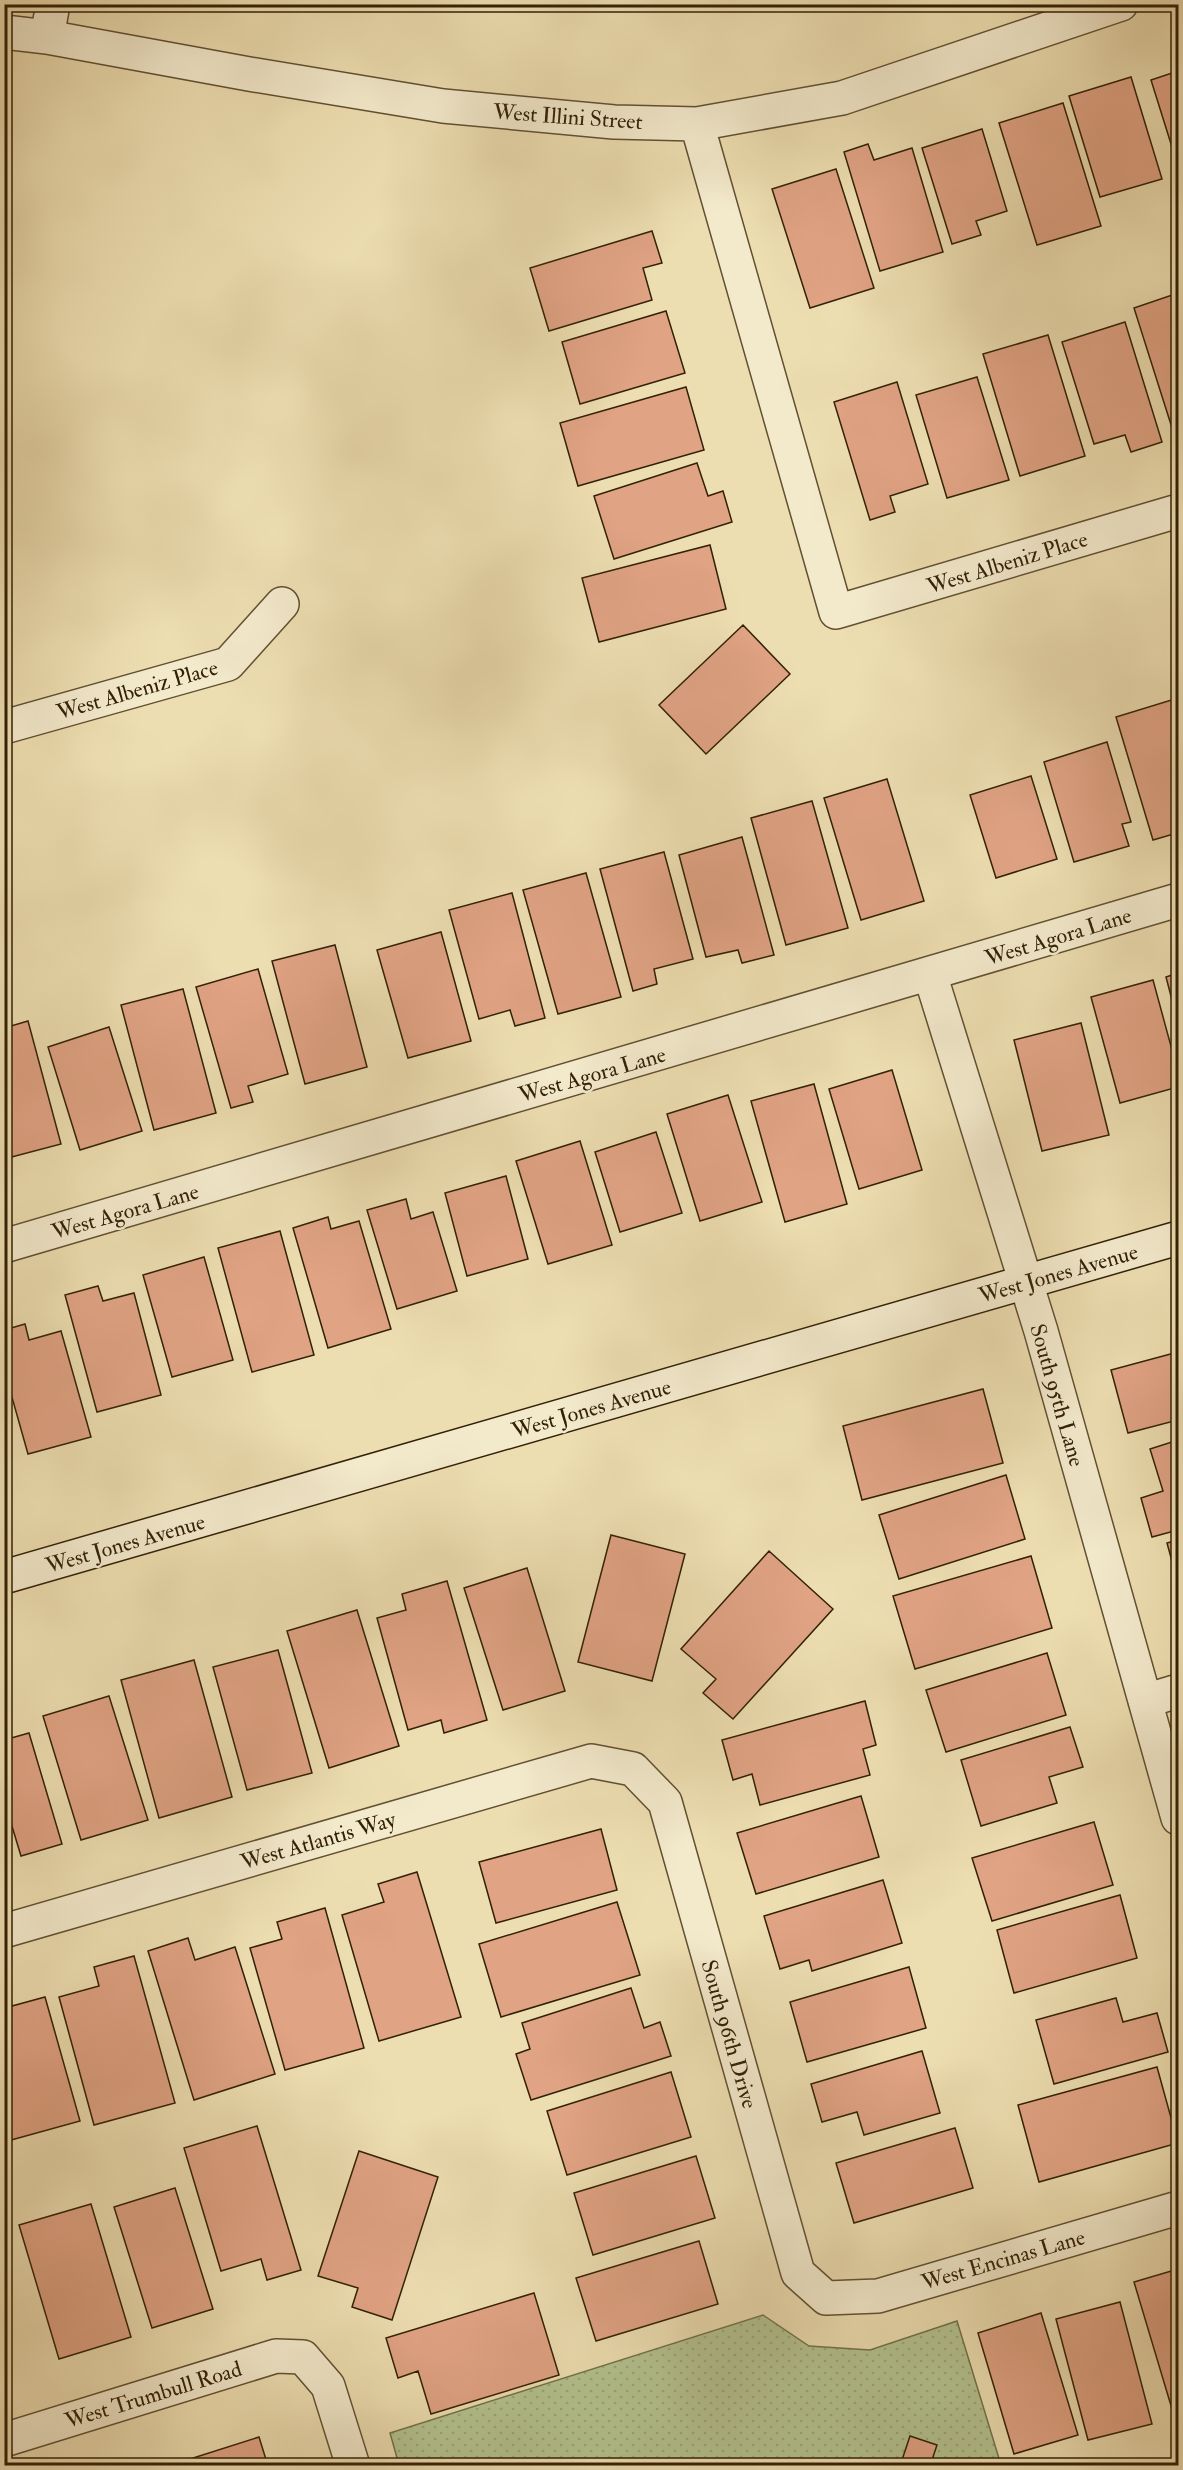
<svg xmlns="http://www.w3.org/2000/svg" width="1183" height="2470" font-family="'IM FELL Double Pica',serif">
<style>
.park{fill:url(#park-dots);stroke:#72724b;stroke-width:1.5}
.building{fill:#e0a384;stroke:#322107;stroke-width:1.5}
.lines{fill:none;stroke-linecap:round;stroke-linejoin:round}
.street-casing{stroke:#615032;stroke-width:36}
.secondary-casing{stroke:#322107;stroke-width:36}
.street{stroke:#f3eacc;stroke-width:33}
.secondary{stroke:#f3eacc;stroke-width:33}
.labels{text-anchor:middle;stroke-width:5;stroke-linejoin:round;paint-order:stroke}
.street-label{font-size:22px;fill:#322107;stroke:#f3eacc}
</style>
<defs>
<pattern id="park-dots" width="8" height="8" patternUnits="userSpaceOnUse" patternTransform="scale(1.5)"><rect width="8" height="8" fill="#b3c28f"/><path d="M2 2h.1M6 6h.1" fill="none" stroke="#9aa67a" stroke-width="1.8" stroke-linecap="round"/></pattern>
</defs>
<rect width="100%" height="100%" fill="#eddeb1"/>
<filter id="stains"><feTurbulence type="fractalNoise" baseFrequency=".00333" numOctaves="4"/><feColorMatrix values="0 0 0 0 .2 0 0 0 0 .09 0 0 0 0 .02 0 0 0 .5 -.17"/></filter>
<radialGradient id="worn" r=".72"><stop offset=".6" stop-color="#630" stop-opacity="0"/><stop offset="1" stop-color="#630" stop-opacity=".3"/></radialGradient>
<path class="park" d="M763,2315l46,31 61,4 87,-29 44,144h-602l-9,-32z"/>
<path class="building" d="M1178,71v91l-1,1 -26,-83z
M1131,77l31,102 -62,18 -31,-101z
M1063,103l38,123 -64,19 -38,-122z
M982,129l25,82 -31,10 5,14 -29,9 -30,-96z
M868,144l6,16 38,-12 31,104 -63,19 -36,-119z
M836,169l38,119 -64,20 -38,-119z
M652,231l10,32 -19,5 9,32 -103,31 -19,-63z
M1178,293v136l-5,2 -39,-123z
M666,311l19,62 -105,31 -18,-62z
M1125,322l37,120 -31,10 -6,-17 -31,9 -32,-102z
M1048,335l37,121 -65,20 -37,-122z
M977,377l32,103 -62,18 -31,-103z
M897,382l31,102 -38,12 5,16 -25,8 -36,-118z
M686,387l18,63 -126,36 -18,-63z
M697,463l11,33 15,-5 9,31 -118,37 -20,-63z
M710,545l16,64 -127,33 -17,-64z
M743,625l47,49 -84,80 -47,-49z
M1178,698v118l-6,2 5,15 -24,7 -37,-123z
M1107,742l24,80 -9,2 7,22 -55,16 -30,-100z
M1031,776l26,83 -61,19 -26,-83z
M887,779l37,122 -63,19 -37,-122z
M812,801l36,127 -62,17 -35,-127z
M742,837l32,118 -32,8 -4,-13 -32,7 -27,-102z
M664,852l29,107 -39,10 3,15 -24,7 -33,-122z
M586,873l35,124 -63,17 -35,-124z
M512,893l33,125 -30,8 -5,-16 -31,9 -30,-109z
M441,932l30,109 -63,17 -31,-108z
M335,945l32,122 -62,17 -33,-123z
M258,969l30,105 -40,12 5,16 -22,6 -35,-121z
M1178,973v50l-12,-46z
M1153,980l25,92v15l-58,16 -29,-106z
M183,989l33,124 -62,17 -33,-125z
M28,1021l33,123 -57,15v-131z
M1081,1023l28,112 -67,16 -28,-111z
M109,1027l33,104 -62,19 -32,-103z
M892,1070l30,100 -63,19 -30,-100z
M814,1084l33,120 -62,18 -34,-121z
M728,1095l34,107 -62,19 -33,-107z
M656,1132l26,81 -62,19 -25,-80z
M580,1141l32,104 -64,19 -32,-103z
M506,1176l22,83 -61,17 -22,-83z
M406,1199l5,20 22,-7 24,79 -60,18 -30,-99z
M328,1217l3,12 28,-8 32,108 -63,19 -35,-120z
M280,1231l34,124 -62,17 -34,-124z
M204,1257l29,103 -61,17 -29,-102z
M98,1286l5,15 31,-8 27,102 -64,17 -32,-117z
M25,1324l4,16 32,-9 30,106 -63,17 -24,-85v-39z
M1178,1352v68l-50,13 -17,-63z
M983,1389l20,74 -141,37 -19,-74z
M1178,1440v90l-26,7 -11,-39 22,-7 -13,-42z
M1006,1475l19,64 -126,40 -20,-64z
M611,1535l74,19 -33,127 -74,-19z
M1178,1540v43l-11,-40z
M769,1551l64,58 -100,110 -30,-26 13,-14 -35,-30z
M1031,1556l21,72 -137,41 -22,-73z
M527,1568l38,123 -62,19 -39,-122z
M447,1581l40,139 -43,13 -3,-13 -33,10 -31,-112 29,-8 -4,-16z
M357,1610l42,136 -70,22 -42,-137z
M278,1650l34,123 -65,17 -34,-123z
M1047,1653l19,62 -120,37 -20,-62z
M194,1660l38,137 -73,21 -38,-138z
M109,1696l39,124 -67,20 -38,-124z
M865,1701l11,44 -13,4 7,26 -110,30 -8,-31 -19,6 -11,-40z
M1070,1727l13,40 -34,10 8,26 -76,23 -20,-66z
M29,1733l33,111 -41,12 -10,-33 -7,2v-85z
M861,1796l18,61 -123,37 -19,-61z
M1094,1822l19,63 -121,36 -20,-63z
M601,1829l16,61 -121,33 -17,-61z
M417,1872l44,145 -82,24 -37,-126 42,-13 -6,-18z
M883,1880l19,63 -90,28 -3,-11 -29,9 -16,-53z
M1120,1895l17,63 -123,35 -17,-63z
M617,1902l23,73 -139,42 -22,-73z
M325,1908l39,140 -79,22 -35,-122 32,-9 -5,-17z
M188,1938l7,22 40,-13 40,127 -81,26 -46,-149z
M134,1956l41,147 -81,22 -35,-128 40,-11 -5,-19z
M909,1967l17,61 -119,34 -17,-60z
M631,1988l13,40 16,-6 11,34 -140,44 -15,-46 14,-5 -8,-26z
M8,1990l4,16 33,-9 35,124 -76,21v-151z
M1116,1998l7,24 34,-9 11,39 -114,32 -18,-64z
M922,2051l18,62 -76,22 -7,-23 -35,10 -11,-38z
M1157,2067l21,76 -139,39 -21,-77z
M671,2072l20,65 -124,38 -20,-64z
M257,2126l44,144 -34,10 -6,-21 -40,12 -37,-123z
M955,2128l18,60 -119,35 -18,-60z
M359,2151l79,26 -46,143 -40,-13 6,-19 -40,-12z
M696,2156l19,62 -122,37 -19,-62z
M175,2188l38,121 -61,19 -38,-121z
M91,2204l40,133 -72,22 -40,-134z
M699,2241l19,63 -122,37 -20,-63z
M1178,2269v149l-3,1 -41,-137z
M534,2293l25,82 -128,39 -13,-43 -20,7 -12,-40z
M1120,2302l32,122 -64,16 -32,-121z
M1041,2313l37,122 -64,19 -36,-121z
M910,2436l27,9 -7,21h-20l-9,-3z
M259,2437l9,29h-100z"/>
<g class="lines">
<defs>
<path id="street" d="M4,32l43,5 202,37 194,32 171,16 83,2 145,-26 279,-94
M47,37l6,-33
M697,124l139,488 342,-101
M4,727l224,-63 54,-60
M930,974l111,357 137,487
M4,1246l1174,-346
M1145,1701l33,-10
M4,1931l587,-170 42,8 32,33 133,471 28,25 52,-2 300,-88
M4,2440l272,-84 27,1 25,29 25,80"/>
<path id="secondary" d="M4,1577l1174,-339"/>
</defs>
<use href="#street" class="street-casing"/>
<use href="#secondary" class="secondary-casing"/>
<use href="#street" class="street"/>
<use href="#secondary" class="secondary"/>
</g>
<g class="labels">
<g class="street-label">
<text transform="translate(568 116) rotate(4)" y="8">West Illini Street</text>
<text transform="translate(1007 562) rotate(-17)" y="8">West Albeniz Place</text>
<text transform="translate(137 689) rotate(-16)" y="8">West Albeniz Place</text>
<text transform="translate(1058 936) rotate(-17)" y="8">West Agora Lane</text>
<text transform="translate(592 1074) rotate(-16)" y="8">West Agora Lane</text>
<text transform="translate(125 1211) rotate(-16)" y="8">West Agora Lane</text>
<text transform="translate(1058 1273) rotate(-16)" y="8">West Jones Avenue</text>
<text transform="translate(1058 1395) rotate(74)" y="8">South 95th Lane</text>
<text transform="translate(591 1408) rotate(-16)" y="8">West Jones Avenue</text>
<text transform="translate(125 1543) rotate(-16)" y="8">West Jones Avenue</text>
<text transform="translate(318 1840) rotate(-16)" y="8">West Atlantis Way</text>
<text transform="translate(730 2034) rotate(74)" y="8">South 96th Drive</text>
<text transform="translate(1003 2259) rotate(-16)" y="8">West Encinas Lane</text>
<text transform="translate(153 2394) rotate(-17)" y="8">West Trumbull Road</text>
</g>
</g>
<rect width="1183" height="2470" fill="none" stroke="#eddeb1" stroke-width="24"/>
<rect x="6" y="6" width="1171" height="2458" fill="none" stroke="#322107" stroke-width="3"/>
<rect x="12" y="12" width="1159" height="2446" fill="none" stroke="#322107" stroke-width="1.5"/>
<rect width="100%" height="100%" filter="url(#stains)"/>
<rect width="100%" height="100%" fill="url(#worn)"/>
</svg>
